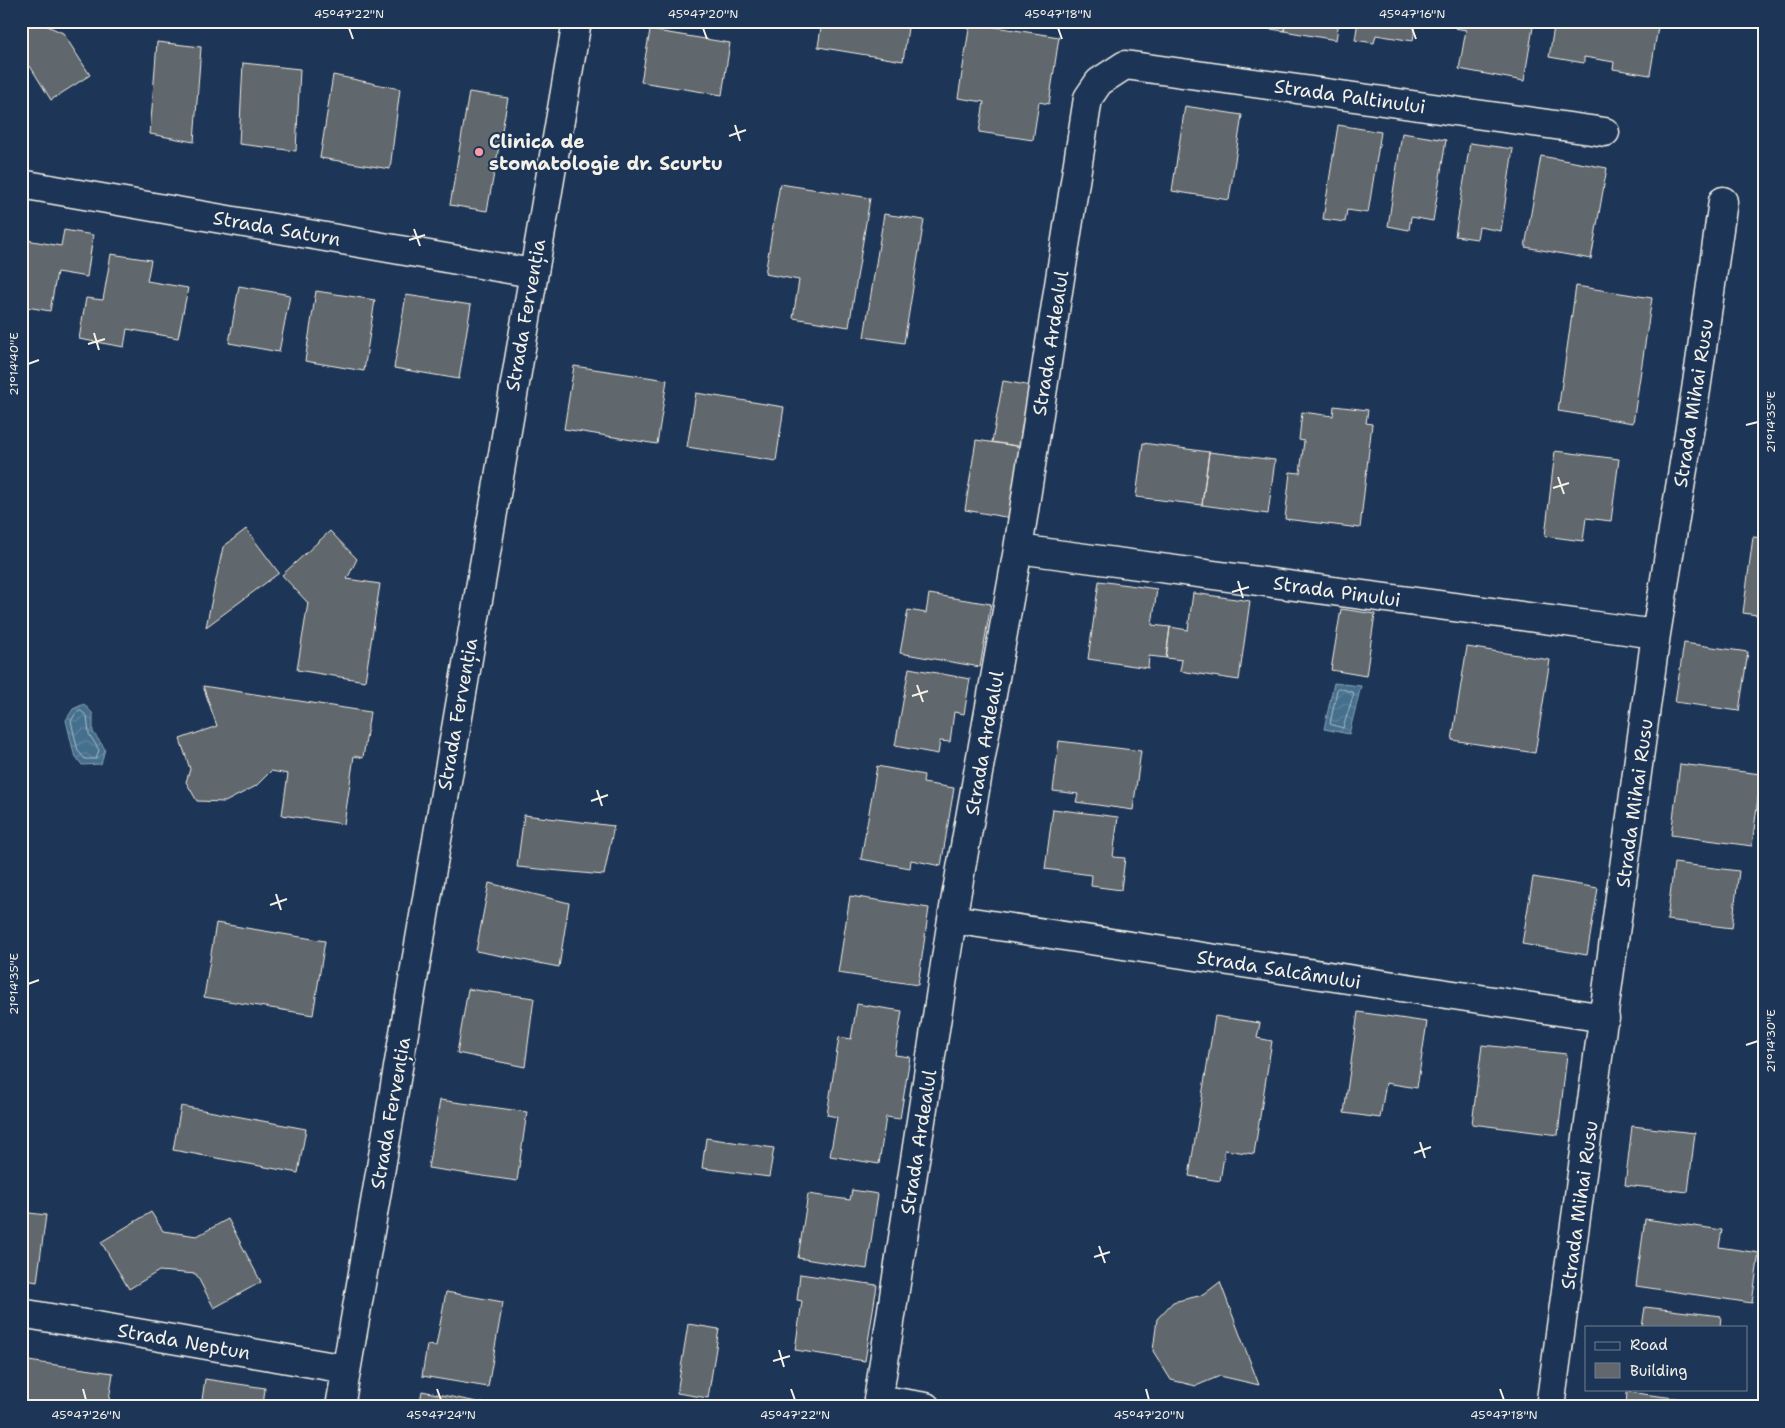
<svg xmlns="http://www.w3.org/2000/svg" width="1785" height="1428" font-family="'Shantell Sans',sans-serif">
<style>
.water{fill:url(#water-waves);stroke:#8ba3b1}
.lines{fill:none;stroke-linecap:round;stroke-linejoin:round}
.shore{stroke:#aebdc4;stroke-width:1}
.building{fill:#61676d;stroke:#f4f1e8}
.street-casing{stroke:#f4f1e8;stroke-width:31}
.secondary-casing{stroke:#f4f1e8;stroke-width:31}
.street{stroke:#1d3557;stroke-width:28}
.secondary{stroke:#1d3557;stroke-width:28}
.ticks{fill:none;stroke:#f4f1e8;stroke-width:2}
.poi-dot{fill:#ff9aa2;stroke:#1d3557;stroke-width:2}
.labels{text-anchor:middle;stroke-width:4;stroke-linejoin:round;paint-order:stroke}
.street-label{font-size:19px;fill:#f4f1e8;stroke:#1d3557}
.poi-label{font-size:19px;font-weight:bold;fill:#f4f1e8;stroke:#1d3557;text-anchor:start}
.neatline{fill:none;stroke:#f4f1e8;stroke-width:2}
.ticks-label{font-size:12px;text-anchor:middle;fill:#f4f1e8}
</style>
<defs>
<pattern id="water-waves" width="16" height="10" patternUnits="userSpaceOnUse" patternTransform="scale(1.25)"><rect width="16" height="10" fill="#456f8d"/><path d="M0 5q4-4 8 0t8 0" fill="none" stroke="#60849d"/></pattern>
</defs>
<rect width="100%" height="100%" fill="#1d3557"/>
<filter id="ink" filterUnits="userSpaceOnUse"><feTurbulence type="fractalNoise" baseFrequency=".02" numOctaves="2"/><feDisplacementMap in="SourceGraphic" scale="10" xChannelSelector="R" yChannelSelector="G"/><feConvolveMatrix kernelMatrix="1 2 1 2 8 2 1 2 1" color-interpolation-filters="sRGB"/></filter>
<g filter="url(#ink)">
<path class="water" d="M1334,683l27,3 -12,48 -25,-5z
M84,704l9,10v18l12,17 -4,15 -19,1 -8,-11 -8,-34 7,-11z"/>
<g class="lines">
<path class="shore" d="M1340,688l14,5 -11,35 -13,-4 7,-34z
M81,711l6,5 2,18 10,16 -3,9h-11l-7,-8 -7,-30 5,-8z"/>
</g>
<path class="building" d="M21,21h21l1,3 20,9 27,42 -39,25 -21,-34 -9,9z
M822,21h44l42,7 -5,33 -85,-14z
M1238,21h48l-2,10 -47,-7z
M1286,21h53l-3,19 -52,-9z
M1358,21h58l-3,20 -37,-6 -2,8 -19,-3z
M1456,21h78l-10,60 -65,-12 7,-39 -11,-2z
M1555,21h104l-9,54 -37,-6 1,-7 -30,-5v6l-35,-6z
M970,23l89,14 -10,67 -10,-2 -6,38 -54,-8 5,-30 -26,-4z
M650,30l80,13 -8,52 -81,-13z
M157,42l44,5 -7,95 -44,-8z
M243,63l57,6 -4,82 -57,-7z
M333,75l67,14 -10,80 -70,-11z
M469,92l39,6 -21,113 -37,-6z
M1185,106l57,9 -13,85 -57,-9z
M1338,125l43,7 -13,81 -21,-3 -2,12 -22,-3z
M1402,133l44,7 -13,81 -22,-4 -2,13 -21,-4z
M1470,143l43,6 -12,82 -22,-4 -2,12 -22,-3z
M1541,156l66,12 -16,91 -66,-12z
M780,184l90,14 -21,129 -56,-9 6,-38 -34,-6z
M884,214l40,6 -20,123 -40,-6z
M64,230l29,5 -6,42 -30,-5 -7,39 -29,-5v-67l40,7z
M111,254l40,6 -4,21 41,7 -10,50 -51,-9 -3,18 -45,-8 7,-41 17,2z
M239,286l51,9 -11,57 -50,-9z
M1576,286l76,12 -19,125 -75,-12z
M316,291l59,9 -11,71 -59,-10z
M406,295l65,10 -12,74 -65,-11z
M574,366l93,14 -10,64 -93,-15z
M1003,381l29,5 -9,61 -31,-5z
M696,393l88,14 -8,54 -89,-14z
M1334,406l34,4 -2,13 6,1 -12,104 -75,-9 5,-47 10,1 4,-32 -5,-1 3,-28 31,4z
M976,440l47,7 -12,71 -46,-8z
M1143,443l66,9 -7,53 -66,-8z
M1555,451l64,8 -8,62 -25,-3 -3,23 -38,-5z
M1209,452l66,8 -7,54 -66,-9z
M246,529l33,44 -73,54 17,-80z
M330,531l27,28 -10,20 33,5 -15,97 -68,-11 11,-67 -26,-28z
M1753,537l11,1v78l-21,-3z
M1099,581l58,8 -5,36 18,2 -4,31 -17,-2 -1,12 -60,-9z
M1193,593l57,8 -11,79 -59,-9 2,-11 -16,-2 4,-31 18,3z
M929,594l62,10 -11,63 -80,-14 8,-43 18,3z
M1341,609l34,5 -9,62 -35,-6z
M1684,643l64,9 -9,59 -64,-9z
M1467,647l83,13 -15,93 -83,-13z
M21,654h4l-4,26z
M909,668l61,11 -6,35 -10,-2 -4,30 -10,-1 -2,13 -43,-8z
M203,686l167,26 -7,46 -9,-2 -10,68 -62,-9 6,-41 -17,-3 -15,15 -31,16 -28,-1 -11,-19 4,-13 -10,-30 37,-13z
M1059,741l82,10 -8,59 -57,-8 2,-8 -25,-3z
M1680,764l81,10 -9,72 -81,-11z
M877,766l47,9 -1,8 31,5 -13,78 -30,-6 -1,8 -49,-9z
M1053,809l65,8 -5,40 12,1 -4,32 -30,-4 1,-11 -47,-6z
M524,815l90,11 -10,49 -87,-8z
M1674,863l65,8 -7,57 -65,-8z
M1533,877l65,11 -11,67 -65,-11z
M489,883l80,20 -10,64 -83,-16z
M850,896l79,12 -11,77 -80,-12z
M216,923l109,18 -12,74 -109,-18z
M468,989l66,9 -9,69 -68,-14z
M857,1004l45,7 -7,44 15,2 -10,62 -14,-2 -7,47 -49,-8 7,-39 -10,-2 12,-78 12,2z
M1358,1012l69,10 -10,66 -31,-5 -6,35 -36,-5z
M1215,1016l45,7 -3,15 15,3 -18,113 -29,-4 -5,31 -31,-5z
M1482,1045l85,9 -9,81 -86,-11z
M440,1100l87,12 -10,69 -89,-13z
M181,1106l125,23 -8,44 -125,-23z
M1632,1126l63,7 -7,59 -63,-7z
M706,1138l68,10 -5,29 -67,-9z
M852,1190l26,4 -11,75 -69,-11 10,-64 42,6z
M21,1212l25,3 -9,67 -16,-3z
M151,1212l12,19 34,5 31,-17 33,63 -47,26 -18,-34 -37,-3 -30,18 -28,-47z
M1645,1219l77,11 -3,17 40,6 -7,50 -116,-17z
M800,1274l77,11 -12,76 -70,-11 7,-49 -5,-1z
M1220,1282l39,103 -39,-9 -24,10 -25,-6 -18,-29 4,-32 16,-17 30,-7z
M446,1292l57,10 -15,85 -66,-11 5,-31 9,1z
M1645,1307l76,9 -1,11h-78z
M688,1324l31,5 -11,69 -31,-5z
M21,1360l92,13 -5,34h-87z
M205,1379l60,9 -2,19h-62z
M422,1391l65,13 -1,3h-67z
M1627,1392l87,11 -1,4h-87z"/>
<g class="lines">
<defs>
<path id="street" d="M1018,549l638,85
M952,919l653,99
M21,1313l325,56
M878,1399l48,8
M877,1407l75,-488 66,-370 70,-451 11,-16 26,-17 480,67
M1550,1407l106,-773 40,-244 27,-189"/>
<path id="secondary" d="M21,184l511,89
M340,1407l237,-1386"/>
</defs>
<use href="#street" class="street-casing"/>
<use href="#secondary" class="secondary-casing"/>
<use href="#street" class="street"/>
<use href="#secondary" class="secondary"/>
</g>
</g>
<path class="ticks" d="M349,28l4,11M703,28l4,11M1058,28l4,11M1412,28l4,11M735,125l5,16M729,136l17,-6M414,229l6,17M409,240l16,-5M94,333l5,17M88,344l17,-5M28,364l11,-4M1746,425l12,-3M1558,477l6,17M1553,488l16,-5M1238,581l5,17M1232,592l17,-5M917,685l6,17M912,696l16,-5M597,790l5,16M591,801l17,-6M276,894l5,16M270,905l17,-6M28,984l11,-4M1746,1045l12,-4M1420,1142l5,16M1414,1153l17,-6M1099,1246l6,17M1094,1257l16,-5M779,1350l5,17M773,1361l17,-5M83,1389l3,11M437,1389l4,11M791,1389l4,11M1146,1389l3,11M1500,1389l4,11"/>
<circle class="poi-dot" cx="479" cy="152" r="5"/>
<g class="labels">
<g class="street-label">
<text transform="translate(1350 96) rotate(8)" y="7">Strada Paltinului</text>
<text transform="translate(277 228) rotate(10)" y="7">Strada Saturn</text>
<text transform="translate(525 315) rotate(-80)" y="7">Strada Fervenția</text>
<text transform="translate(1050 343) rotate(-81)" y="7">Strada Ardealul</text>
<text transform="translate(1693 403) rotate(-81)" y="7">Strada Mihai Rusu</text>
<text transform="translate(1337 591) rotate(8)" y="7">Strada Pinului</text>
<text transform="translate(457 714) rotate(-80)" y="7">Strada Fervenția</text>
<text transform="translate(984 743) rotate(-80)" y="7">Strada Ardealul</text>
<text transform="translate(1634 803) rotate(-82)" y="7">Strada Mihai Rusu</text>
<text transform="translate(1279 969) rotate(9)" y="7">Strada Salcâmului</text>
<text transform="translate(390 1113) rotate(-80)" y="7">Strada Fervenția</text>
<text transform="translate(918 1142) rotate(-81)" y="7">Strada Ardealul</text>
<text transform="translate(1579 1205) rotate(-82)" y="7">Strada Mihai Rusu</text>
<text transform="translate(184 1341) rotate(10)" y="7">Strada Neptun</text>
</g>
<g class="poi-label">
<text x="489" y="148">Clinica de<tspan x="489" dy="22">stomatologie dr. Scurtu</tspan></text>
</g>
</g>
<rect width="1785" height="1428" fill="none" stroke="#1d3557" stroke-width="55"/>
<rect x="1585" y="1326" width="162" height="65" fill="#1d3557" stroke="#738091"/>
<rect x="1595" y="1342" width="25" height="8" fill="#1d3557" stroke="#738091"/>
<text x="1630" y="1350" font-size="15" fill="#f4f1e8">Road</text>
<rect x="1595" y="1363" width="25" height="15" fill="#61676d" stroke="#738091"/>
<text x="1630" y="1376" font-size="15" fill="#f4f1e8">Building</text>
<rect x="28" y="28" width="1730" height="1372" class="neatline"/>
<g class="ticks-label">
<text x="349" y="18">45°47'22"N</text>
<text x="703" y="18">45°47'20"N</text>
<text x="1058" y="18">45°47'18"N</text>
<text x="1412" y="18">45°47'16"N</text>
<text transform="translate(14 364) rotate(-90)" y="4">21°14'40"E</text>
<text transform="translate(1771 422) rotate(-90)" y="4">21°14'35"E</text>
<text transform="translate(14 984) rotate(-90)" y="4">21°14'35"E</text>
<text transform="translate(1771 1041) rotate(-90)" y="4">21°14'30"E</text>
<text x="86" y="1419">45°47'26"N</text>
<text x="441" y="1419">45°47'24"N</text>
<text x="795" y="1419">45°47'22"N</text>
<text x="1149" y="1419">45°47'20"N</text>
<text x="1504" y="1419">45°47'18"N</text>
</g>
</svg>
